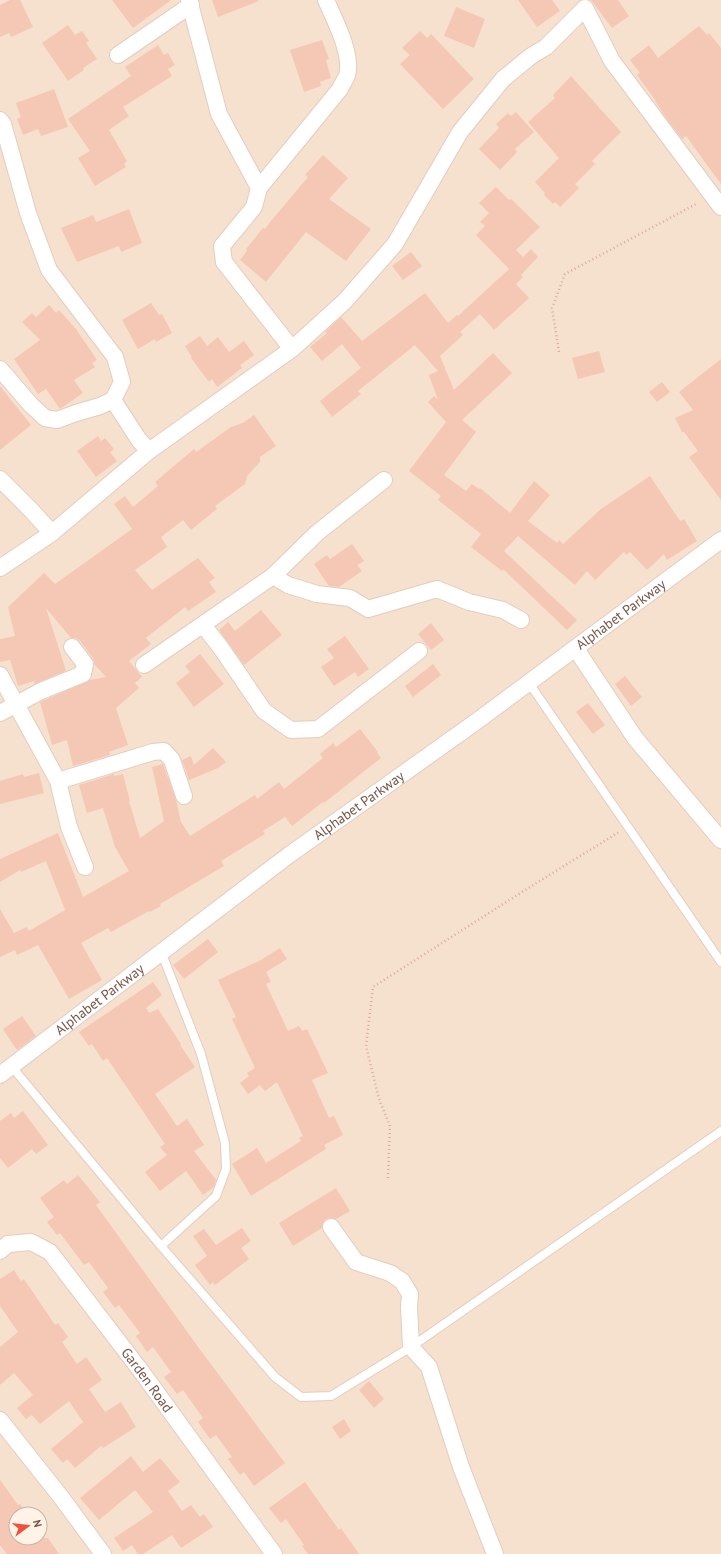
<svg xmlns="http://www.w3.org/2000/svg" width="721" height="1554" font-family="'PT Sans',sans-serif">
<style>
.residential{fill:#f6e0ce;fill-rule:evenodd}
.building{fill:#f5c8b5}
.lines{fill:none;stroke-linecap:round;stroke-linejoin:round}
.service-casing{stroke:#e4ccbe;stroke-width:10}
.minor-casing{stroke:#e4ccbe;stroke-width:18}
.path{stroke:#daab99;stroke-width:2.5;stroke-dasharray:1 3;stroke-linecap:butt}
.service{stroke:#fff;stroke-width:8}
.minor{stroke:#fff;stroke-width:16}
.labels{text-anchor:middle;stroke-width:3;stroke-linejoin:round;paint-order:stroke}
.street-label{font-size:14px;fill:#765245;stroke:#fff3e8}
</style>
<rect width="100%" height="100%" fill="#feefe0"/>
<path class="residential" d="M0,0h721v1554h-721zM16,1514h24v24h-24z"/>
<path class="building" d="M10,0h10l13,27 -22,10 -2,-4 -9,4v-32z
M112,0h59l-38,28z
M212,0h46l1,1 -41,16z
M518,0h34l8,11 -23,16z
M591,0h27l11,16 -17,12z
M456,7l29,12 -11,29 -30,-12z
M68,25l7,10 7,-4 7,10 -3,2 11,16 -14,9 1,2 -16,11 -26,-38z
M699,26l8,9 2,-2 12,15v136l-35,-48 -4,3 -13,-17 -14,-21h1l-19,-26 3,-2 -10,-13 19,-15 9,13z
M420,31l7,7 4,-4 43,45 -31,30 -43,-45 10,-9 -8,-7z
M322,40l7,19 -3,1 5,18 -11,4 1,4 -17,6 -14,-42z
M158,45l6,10 4,-2 7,12 -7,4 4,7 -49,31 6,9 -20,14 18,31 -3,3 2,3 -31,19 -17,-28 12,-7 -22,-32 63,-43 -6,-9z
M571,76l50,56 -29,29 3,3 -20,20 4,4 -19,19 -5,-5 -2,2 -9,-9 1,-2 -10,-11 24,-24 -31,-36 27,-24 -2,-3z
M54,89l14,38 -27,9 -3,-7 -15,6 -6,-16 4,-2 -5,-14z
M516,112l18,20 -19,17 2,3 -17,18 -21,-21 20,-21 -3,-4 12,-11 3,3z
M323,155l25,23 -19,21 42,30 -25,32 -40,-29 -40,50 -26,-22 7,-9 -1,-2 17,-21 2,1 6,-8 37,-44 -3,-2z
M496,187l13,13 2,-1 29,28 -24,23 7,7 8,-8 7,8 -17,18 2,2 -7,7 13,14 -35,32 -14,-16 -20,18 3,3 -23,21 14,34 39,-37 19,20 -50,47 14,12 -32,43 22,16 6,-7 7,5 1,-1 30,25 24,-32 16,14 -22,26 29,22 2,-3 4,4 38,-35 49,-33 30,45 4,-2 13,22 -30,19 -3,-6 -17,16 -17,-18 -4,3 -2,-3 -29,28 -8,-9 -12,14 -57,-49 -14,15 73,69 -10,10 -64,-61 -1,2 -31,-24 10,-13 -43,-34 3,-4 -32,-25 37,-49 -18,-20 6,-6 4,4 -9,-25 9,-4 -23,-26 -57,46 3,3 -29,23 -12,-16 41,-33 -19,-24 -20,17 -12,-14 17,-14 -2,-1 16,-15 21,24 63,-48 23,30 9,-8 1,1 51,-47 -33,-34 9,-9 -5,-4 9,-9 -10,-10z
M129,209l13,34 -21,9 -2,-6 -42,16 -16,-34 32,-13 3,7z
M411,252l11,14 -19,14 -11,-14z
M151,303l8,12 3,-1 10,19 -16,9 -1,-3 -17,10 -16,-29z
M49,305l7,8 3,-3 17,19 21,31 -5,3 3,4 -21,13 9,13 -23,16 -14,-20 -8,5 -24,-35 26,-19 -18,-18 10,-9 4,4z
M200,336l7,10 11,-9 11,15 15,-11 10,14 -14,10 2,3 -25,19 -5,-8 -3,3 -18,-24 1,-1 -7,-11z
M599,351l6,21 -27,7 -6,-21z
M721,359v141l-32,-43 9,-6 -14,-19h-2l-7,-14 18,-8 -14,-18z
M662,382l8,10 -13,10 -8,-10z
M0,386l31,39 -31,25z
M254,415l22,31 -16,11v5l-13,14 -2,8 -30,22 2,3 -26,21 -8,-10 -22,17 6,10 -32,23 17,20 46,-32 17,20 -6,4 7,10 -28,19 -3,-4 -39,31 5,6 -22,17 13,16 -7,6 4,5 -23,20 12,37 -19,7 1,3 -37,11 -6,-26 -15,5 -12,-43 50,-22 16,-3 -12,-13 -1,-6 -13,-17 -4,-3h-5l-25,-30 20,63 -31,13 -1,-3 -16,5 -8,-26 -10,2v-23l15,-3 -7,-29 36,-34 11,11 77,-55 -18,-25 11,-8 8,11 25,-21 -3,-4 39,-33 2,3 35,-25 12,-4z
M98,436l3,5 4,-3 9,11 -4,3 7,9 -21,16 -19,-26z
M352,544l12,17 -7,4 5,6 -23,16 -10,-1 -15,-22 13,-9 3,4z
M261,610l21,25 -38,30 -25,-35 9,-8 7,9z
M431,623l13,17 -13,10 -13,-16z
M345,636l24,33 -11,8 -3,-5 -21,14 -13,-19 13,-9 -7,-9z
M200,654l24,30 -30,23 -18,-24 14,-11 -5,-6z
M433,664l8,11 -28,22 -8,-11z
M625,676l17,21 -11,9 -16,-22z
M588,703l17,22 -12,9 -17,-22z
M360,729l18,23 -1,1 4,5 -57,45 -1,-1 -31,24 -7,-9 -22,14 2,3 -44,27 3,5 -64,38 1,2 -11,6 -1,-1 -38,21 -3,-4 -27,15 21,37 -33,19 -31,-54 -21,10 -2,-5 -15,7v-48l14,24 13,-6 2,4 36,-21 -19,-49 -25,11 -1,-2 -20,12v-23l58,-26 25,64 46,-26 -14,-24 -12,-39 -16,5 -8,-28 35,-11v2l9,-2 7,27h-1l11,37 24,-17 -12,-54 11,-3 13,36 5,22 9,14 65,-41 2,4 22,-17 5,7 39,-31 -3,-4 13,-11 3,4z
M213,748l13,14 -8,6 -29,12 -7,-20 9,-4 3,9z
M39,773l5,20 -44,11v-23l23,-7 1,3z
M208,939l10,13 -34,27 -11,-14z
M280,948l7,11 -21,13 5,10 -5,2 22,47 11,-5 3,5 5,-2 21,44 -16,7 17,38 5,-2 9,19 -19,10 2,4 -75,47 -19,-32 25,-16 9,15 35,-22 -2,-3 4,-2 -26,-54 -12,9 -5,-6 -12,9 -8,-11 9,-7 -2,-3 8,-5 -23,-49 4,-2 -18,-37 43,-20z
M153,982l9,13 -16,13 3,5 9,-4 23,35 -1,1 15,22 -40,27 22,32 10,-7 17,26 -10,6 22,29 -2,7 -11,8 -17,-24 -26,20 -15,-19 22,-17 -7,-8 5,-3 -58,-86 -4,3 -11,-17 -3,2 -10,-14z
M22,1016l14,20 -19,14 -14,-21z
M23,1111l25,34 -12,9 -4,-5 -24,19 -8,-10v-37l11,-8 3,5z
M78,1175l22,27 -4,3 105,146 84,112 -31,23 -10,-14 -4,3 -12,-16 4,-2 -16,-22 -6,4 -12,-17 5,-4 -20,-28 -6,4 -13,-17 7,-5 -18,-25 -6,5 -11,-16 4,-3 -21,-28 -4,3 -12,-16 5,-4 -19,-26 -5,3 -24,-32 -3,2 -10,-13 7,-5 -14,-19 24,-18 3,4z
M336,1188l14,23 -14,8 -6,-1 -4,1 -3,4 -1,5 -29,18 -14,-23z
M242,1228l9,13 -10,7 8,11 -34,26 -2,-3 -3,3 -15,-20 12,-9 -14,-20 11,-7 12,16z
M14,1270l7,11 3,-2 31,46 3,-2 10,14 -6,5 15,22 9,-7 16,23 -13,9 16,23 16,-10 15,25 -33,21 -2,-2 -26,22 -8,-9 -4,4 -12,-14 32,-27 -14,-21 -29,23 -8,-9 -6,4 -9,-11 16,-13 -19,-22 -14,12v-38l18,-15 -18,-26v-27z
M369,1381l15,18 -10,9 -15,-18z
M344,1419l7,12 -11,8 -8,-12z
M131,1456l12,16 17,-14 20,24 -12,9 14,20 9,-6 9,12 4,-3 9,13 -32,21 -9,-13 -29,19h-5l-6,-9 -9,6 -9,-13 39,-26 -18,-22 -36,30 -19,-22z
M0,1480l18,25 2,-1 7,10h-11v24h24v-7l5,7h3l11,16h-52l-7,-9z
M305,1482l34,48 2,-2 18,26h-51l-6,-8 2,-1 -18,-26 -5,4 -12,-15z"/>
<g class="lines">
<defs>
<path id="service" d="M529,683l192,279
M12,1067l149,179 114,131 26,20 30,-1 80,-49 310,-216
M161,1246l55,-50 10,-27 -1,-26 -24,-89 -39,-100"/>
<g id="minor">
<path d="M189,0l30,114 40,74 -5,19 -32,39 2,16 68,87"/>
<path d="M118,55l73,-50"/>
<path d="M0,120l3,4 25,89 21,57 66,87 7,25 -9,18 -13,6 -24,7 -19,7 -12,-2 -14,-13 -31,-36"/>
<path d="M259,188l81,-99c2,-5 6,-10 7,-14 6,-21 -13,-56 -21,-75"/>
<path d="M113,400l26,40 10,11"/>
<path d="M0,479l30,30 22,24"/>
<path d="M0,568l52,-35 97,-82 143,-102 53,-48 50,-57 65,-112 43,-53 28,-23 15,-9 39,-39 27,53 109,146"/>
<path d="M273,576l15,9 29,9 33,4 18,11 69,-20 32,13 34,8 18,10"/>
<path d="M203,625l18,23 43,63 27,19 27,-1 101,-78"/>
<path d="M576,649l59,89 86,102"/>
<path d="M144,665l129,-89 44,-43 67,-53"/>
<path d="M0,675l58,106 11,46 16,40"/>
<path d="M0,713l41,-22 42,-17 2,-10 -13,-17"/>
<path d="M58,781l95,-29 11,-1 8,9 12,36"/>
<path id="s1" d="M0,1075l289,-220 188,-134 244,-181"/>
<path d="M331,1227l25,35 34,11 12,8 8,13 -1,13 2,40 18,20 32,100 34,87"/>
<path id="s2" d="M0,1251l8,-7 23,-2 19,10 91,119 133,183"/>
<path d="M0,1420l61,77 42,57"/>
</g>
</defs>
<use href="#service" class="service-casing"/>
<use href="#minor" class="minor-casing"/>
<path class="path" d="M559,352l-7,-44 13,-34 133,-71
M388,1178l2,-52 -11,-27 -13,-53 7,-59 149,-95 97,-60"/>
<use href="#service" class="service"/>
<use href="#minor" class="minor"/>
</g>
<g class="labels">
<g class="street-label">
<text dy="5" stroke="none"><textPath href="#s1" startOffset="773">Alphabet Parkway</textPath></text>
<text dy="5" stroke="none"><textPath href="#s1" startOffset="449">Alphabet Parkway</textPath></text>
<text dy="5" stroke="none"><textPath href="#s1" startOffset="125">Alphabet Parkway</textPath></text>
<text dy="5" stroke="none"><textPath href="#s2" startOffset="216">Garden Road</textPath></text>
</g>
</g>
<g transform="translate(28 1526) rotate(75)"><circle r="19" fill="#fff3e8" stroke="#c8b3a7"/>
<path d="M0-3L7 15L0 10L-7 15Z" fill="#f1513b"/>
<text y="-6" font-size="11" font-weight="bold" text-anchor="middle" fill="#765245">N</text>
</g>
</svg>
